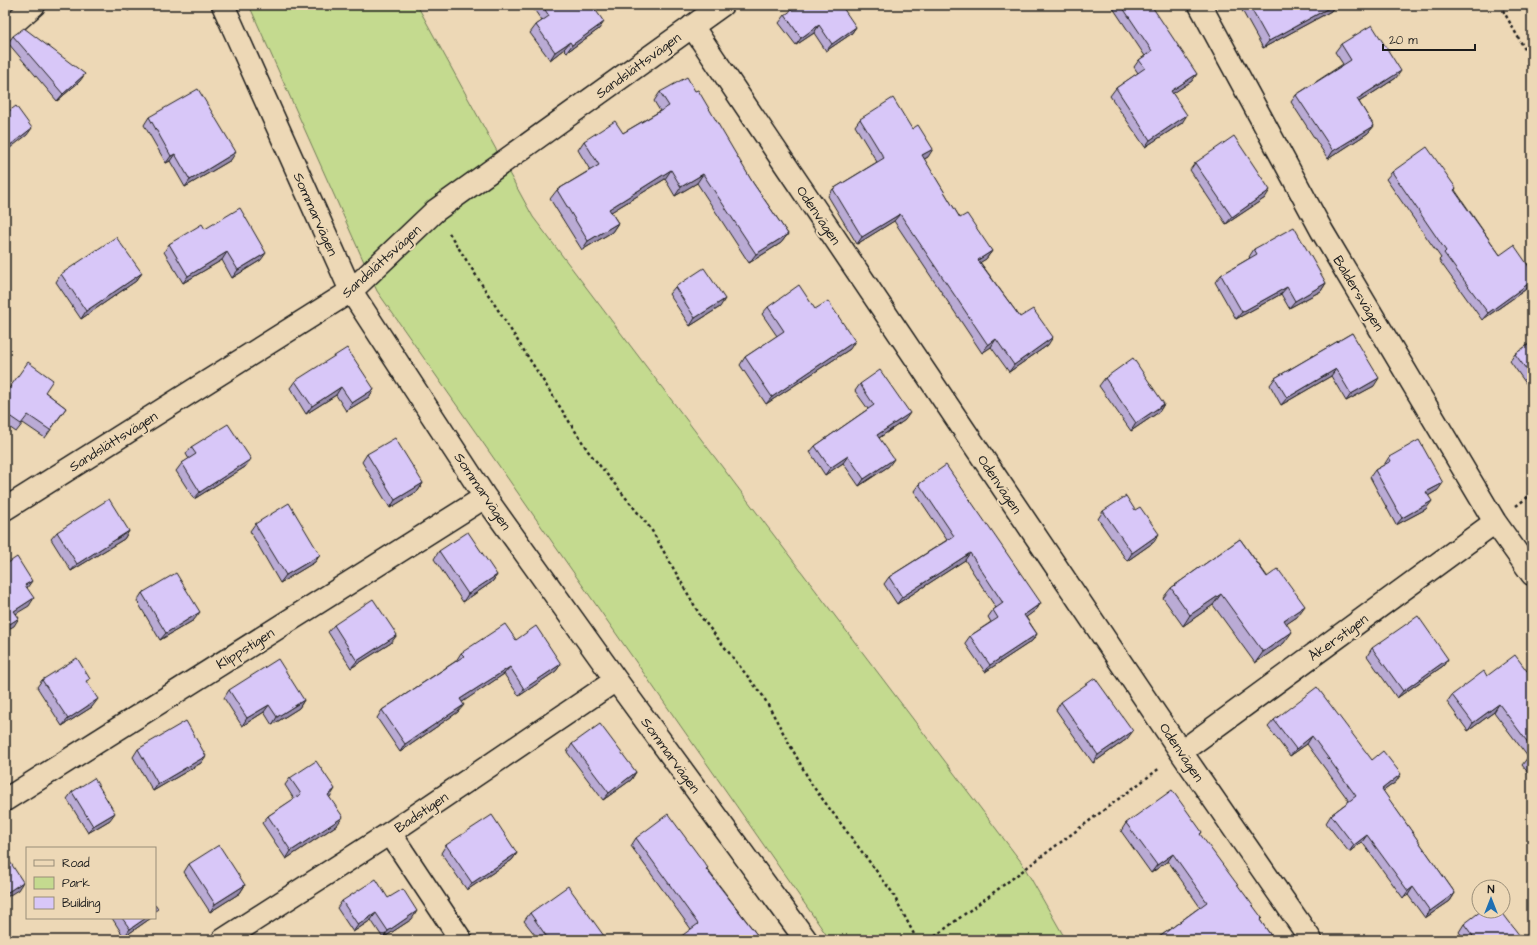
<svg xmlns="http://www.w3.org/2000/svg" width="1537" height="945" font-family="'Architects Daughter',sans-serif">
<style>
.green{fill:#c4da8f;stroke:#707b56}
.lines{fill:none;stroke-linecap:round;stroke-linejoin:round}
.minor-casing{stroke:#1c1c1c;stroke-width:25}
.path{stroke:#1c1c1c;stroke-width:2.5;stroke-dasharray:3 3;stroke-linecap:butt}
.minor{stroke:#edd8b6;stroke-width:22}
.wall{fill:#baabd5;stroke:#1c1c1c}
.shaded-wall{fill:#978bae;stroke:#1c1c1c}
.building{fill:#d8c7f8;stroke:#1c1c1c}
.labels{text-anchor:middle;stroke-width:4;stroke-linejoin:round;paint-order:stroke}
.street-label{font-size:14px;fill:#1c1c1c;stroke:#edd8b6}
</style>
<rect width="100%" height="100%" fill="#edd8b6"/>
<filter id="ink" filterUnits="userSpaceOnUse"><feTurbulence type="fractalNoise" baseFrequency=".025" numOctaves="2"/><feDisplacementMap in="SourceGraphic" scale="8" xChannelSelector="R" yChannelSelector="G"/><feConvolveMatrix kernelMatrix="1 2 1 2 8 2 1 2 1" color-interpolation-filters="sRGB"/></filter>
<g filter="url(#ink)">
<path class="green" d="M249,5h168l116,212 489,646 44,77h-236l-453,-649z"/>
<g class="lines">
<defs>
<path id="minor" d="M223,5l128,286 134,206 131,183 190,260
M1200,5l122,226 173,291 37,52
M692,26l489,726 130,188
M5,31l29,-26
M5,509l346,-218 84,-80 287,-206
M1181,752l314,-230
M5,800l480,-303
M390,833l71,107
M223,940l167,-107 226,-153"/>
</defs>
<use href="#minor" class="minor-casing"/>
<path class="path" d="M1500,5l32,57
M449,233l139,218 63,78 50,88 62,79 49,89 80,107 25,48
M1516,506l16,-12
M930,940l230,-172"/>
<use href="#minor" class="minor"/>
</g>
<path class="wall" d="M123,5h12l-7,6z
M531,5h61l7,24 -32,23 -3,-3 -14,11 -20,-27 6,-8 6,-4z
M1111,5h40l41,76 -19,12 9,30 -37,24 -35,-51 6,-8 22,-15 -4,-6 5,-7 6,-4z
M1239,5h96l-4,6 -68,37z
M785,15l71,12 -5,7 -25,17 -12,-18 -18,12 -17,-22z
M13,36l67,45 -23,20 -49,-58z
M1341,44l55,34 -37,24 15,24 -6,7 -40,26 -37,-57 5,-7 47,-31 -8,-12z
M695,91l58,92 35,51 -7,9 -32,20 -52,-80 -22,13 -10,-17 -54,33 7,11 -6,9 -30,18 -32,-51 7,-9 33,-20 -12,-20 6,-9 39,-8 37,-22 -6,-10 6,-9z
M149,117l82,43 -46,27 -15,-26 -4,2 -22,-38z
M860,119l68,38 -4,2 36,59 32,33 -6,8 -6,3 40,55 28,28 -39,27 -18,-25 -9,6 -88,-132 -37,23 -29,-48 5,-7 44,-27 -22,-36z
M1195,163l70,35 -39,26 -36,-54z
M1392,172l64,16 -1,2 45,65 32,30 -50,35 -43,-60 2,-2 -55,-79z
M205,229l56,31 -29,18 -10,-18 -39,23 -19,-31 5,-8z
M1254,249l72,34 -5,8 -32,17 -8,-14 -45,25 -21,-37 6,-7 29,-17 -1,-1z
M142,273l-6,8 -55,38 -25,-37 5,-8z
M675,287l45,20 -30,19 -21,-32z
M768,307l47,2 35,40 -84,55 -26,-39 5,-8 32,-21 -15,-22z
M1352,333l22,53 -28,15 -15,-25 -50,29 -11,-20 5,-7z
M1532,342v50l-22,-31 5,-7z
M1105,378l59,26 -5,8 -28,19 -32,-45z
M295,381l79,8 -5,8 -23,14 -10,-16 -30,19 -16,-26z
M860,384l45,36 -26,18 10,28 -30,20 -16,-23 -18,12 -15,-23 5,-6 53,-37 -13,-18z
M45,392l21,16 -21,30 -22,-15 -7,9 -11,-8v-30z
M191,447l54,20 -51,32 -18,-28 6,-8 7,-4 -3,-5z
M367,454l56,29 -5,8 -28,17 -28,-46z
M1389,457l49,33 -10,6 -2,13 -30,16 -26,-48 5,-7 9,-5z
M919,484l122,119 -5,7 -10,7 11,17 -5,7 -47,31 -20,-29 5,-7 21,-14 -3,-5 5,-7 3,-2 -31,-48 -68,44 -13,-20 5,-7 58,-37 -33,-49z
M1103,511l51,31 -27,19 -29,-42z
M255,524l65,31 -5,7 -35,21 -30,-52z
M129,531l-5,8 -53,32 -20,-32 6,-7z
M1240,539l57,78 -11,7 -2,19 -29,20 -42,-58 -30,21 -20,-28 8,-10z
M439,551l58,24 -5,7 -29,20 -29,-43z
M142,593l52,27 -34,20 -23,-39z
M334,625l57,18 -40,25 -23,-36z
M516,640l45,24 -5,7 -37,25 -15,-22 -42,28 -4,10 -58,40 -23,-34 5,-8 74,-49 5,-8z
M1372,648l76,11 -5,7 -46,32 -30,-42z
M1532,670v108l-10,-13 6,-8 -34,-45 -26,19 -21,-29 5,-7 35,-19 40,-5z
M42,680l45,3 5,24 -30,19 -25,-39z
M229,690l75,10 -5,8 -27,17 -8,-13 -22,14 -18,-28z
M1061,702l66,37 -34,24 -37,-53z
M1274,720l98,40 24,22 -13,9 72,102 -5,8 -25,17 -17,-23 -5,3 -41,-56 -13,10 -23,-29 5,-8 18,-14 -42,-57 -17,12 -22,-29z
M572,744l64,28 -5,8 -28,20 -36,-48z
M138,749l63,14 -48,28 -20,-34z
M290,778l40,19h-1l8,28 -51,34 -24,-36 6,-7 26,-17 -9,-14z
M72,792l38,28 -22,13 -21,-34z
M1126,823l76,9 -2,3 74,105h-117l1,-2 42,-31 -32,-46 -17,12 -30,-42z
M636,838l71,31 54,71 -70,-11 -60,-83z
M446,845l71,8 -5,7 -45,30 -26,-37z
M189,864l56,21 -5,8 -30,19 -26,-40z
M342,901l70,18 -29,19 -12,-18 -18,12 -16,-24z
M530,913l74,23 -2,4h-63l-15,-19z
M112,918h39l-27,19z
M1464,924l59,16h-58l-6,-8z"/>
<path class="shaded-wall" d="M132,5h3l-7,6z
M1334,5h1l-4,6 -68,37 6,-7z
M604,22l-5,7 -32,23 5,-7z
M819,25l-5,8 -18,12 5,-7z
M856,27l-5,7 -25,17 6,-7z
M570,42l-6,7 -14,11 5,-8z
M1401,71l-5,7 -45,29 6,-8z
M85,74l-5,7 -23,20 6,-7z
M1197,74l-5,7 -26,17 5,-7z
M1187,115l-5,8 -37,24 5,-7z
M1374,126l-6,7 -40,26 5,-8z
M32,128l-5,7 -22,17v-3z
M933,149l-5,8 -11,6 5,-8z
M236,152l-5,8 -46,27 5,-7z
M175,154l-5,7 -4,2 5,-7z
M671,170l-6,9 -62,38 6,-8z
M703,174l-6,9 -22,13 6,-9z
M1270,190l-5,8 -39,26 6,-7z
M900,214l-6,7 -37,23 5,-7z
M618,223l-6,9 -30,18 6,-9z
M788,234l-7,9 -32,20 7,-9z
M992,251l-6,8 -13,8 5,-7z
M227,252l-5,8 -39,23 5,-7z
M266,253l-5,7 -29,18 6,-8z
M142,273l-6,8 -55,38 5,-8z
M1532,281v4l-50,35 6,-7z
M1326,283l-5,8 -32,17 6,-7z
M1287,287l-6,7 -45,25 6,-7z
M725,299l-5,8 -30,19 5,-8z
M1053,337l-5,8 -39,27 5,-7z
M996,339l-5,8 -9,6 6,-8z
M855,341l-5,8 -84,55 6,-7z
M1336,369l-5,7 -50,29 6,-7z
M1379,378l-5,8 -28,15 5,-7z
M341,387l-5,8 -30,19 6,-8z
M374,389l-5,8 -23,14 6,-8z
M1164,404l-5,8 -28,19 5,-8z
M910,413l-5,7 -32,22 4,-7z
M848,456l-5,7 -18,12 5,-7z
M251,459l-6,8 -51,32 6,-7z
M894,459l-5,7 -30,20 5,-7z
M423,483l-5,8 -28,17 5,-8z
M1443,483l-5,7 -17,10 5,-8z
M1432,501l-6,8 -30,16 6,-7z
M129,531l-5,8 -53,32 6,-7z
M1159,534l-5,8 -27,19 5,-8z
M970,553l-5,7 -68,44 5,-7z
M320,555l-5,7 -35,21 6,-8z
M497,575l-5,7 -29,20 5,-8z
M32,581l-5,7 -2,-3z
M1221,594l-8,11 -30,21 7,-11z
M34,598l-5,8 -20,12 5,-7z
M1041,603l-5,7 -16,12 4,-7z
M1305,606l-8,11 -21,14 8,-11z
M200,612l-6,8 -34,20 6,-7z
M19,618l-5,8 -9,5v-4z
M1292,632l-8,11 -29,20 8,-11z
M1037,634l-5,7 -47,31 5,-7z
M397,635l-6,8 -40,25 6,-7z
M1448,659l-5,7 -46,32 6,-7z
M561,664l-5,7 -37,25 5,-7z
M510,667l-6,7 -49,33 5,-8z
M98,699l-6,8 -30,19 6,-7z
M304,700l-5,8 -27,17 5,-8z
M1499,704l-5,8 -26,19 5,-8z
M269,705l-5,7 -22,14 5,-8z
M464,705l-6,7 -58,40 5,-8z
M1133,731l-6,8 -34,24 5,-8z
M1312,736l-5,8 -17,12 6,-7z
M206,756l-5,7 -48,28 5,-7z
M636,772l-5,8 -28,20 6,-7z
M1401,774l-5,8 -20,14 6,-7z
M335,789l-5,8 -8,5 6,-7z
M115,813l-5,7 -22,13 5,-7z
M343,817l-6,8 -51,34 5,-8z
M1367,835l-5,7 -13,10 5,-7z
M517,853l-5,7 -45,30 5,-7z
M1173,854l-5,7 -17,12 6,-8z
M23,882l-5,8 -13,8v-4z
M245,885l-5,8 -30,19 5,-8z
M1413,887l-5,8 -5,3 5,-7z
M1455,893l-5,8 -25,17 5,-7z
M417,911l-5,8 -29,19 5,-7z
M376,913l-5,7 -18,12 5,-7z
M146,918h5l-27,19 6,-8z"/>
<path class="building" d="M542,5h50l12,17 -32,23 -2,-3 -15,10 -19,-27 13,-9z
M799,5h42l15,22 -24,17 -13,-19 -18,13 -16,-23z
M1121,5h30l46,69 -26,17 16,24 -37,25 -34,-52 29,-20 -6,-8 13,-9z
M1249,5h85l-65,36z
M1372,25l29,46 -44,28 17,27 -41,25 -37,-56 55,-35 -10,-16z
M24,28l61,46 -22,20 -50,-58z
M687,77l8,14 3,-1 55,93 35,51 -32,20 -53,-80 -22,13 -10,-17 -62,39 9,14 -30,18 -31,-51 42,-25 -15,-24 31,-20 8,12 46,-27 -9,-14z
M198,89l38,63 -46,28 -15,-26 -4,2 -22,-39z
M893,98l19,31 6,-4 15,24 -11,6 38,63 7,-4 25,37 -14,9 42,57 13,-8 20,28 -39,28 -18,-26 -8,6 -88,-131 -38,23 -29,-48 51,-31 -24,-39z
M16,106l16,22 -27,21v-35z
M1234,136l36,54 -38,27 -37,-54z
M1427,147l29,41 -2,2 46,65 14,-10 18,26v10l-44,32 -44,-60 2,-2 -54,-79z
M240,208l26,45 -28,17 -11,-18 -39,24 -19,-32 33,-20 3,5z
M1294,227l32,56 -31,18 -8,-14 -45,25 -21,-37 36,-21 -3,-5z
M116,237l26,36 -56,38 -25,-37z
M704,268l21,31 -30,19 -20,-31z
M799,285l16,24 13,-8 27,40 -83,56 -27,-40 39,-26 -16,-24z
M1352,333l27,45 -28,16 -15,-25 -49,29 -12,-20z
M1532,342v35l-17,-23z
M347,348l27,41 -22,14 -11,-16 -29,19 -17,-25z
M1133,358l31,46 -28,19 -31,-45z
M28,362l25,18 -8,12 21,16 -16,22 -22,-15 -7,9 -16,-11v-19z
M880,370l30,43 -33,22 17,24 -30,20 -16,-23 -18,12 -15,-22 59,-41 -14,-21z
M228,424l23,35 -51,33 -18,-29 14,-9 -5,-7z
M395,438l28,45 -28,17 -28,-46z
M1419,440l24,43 -17,9 6,9 -30,17 -27,-48 16,-9 -2,-4z
M946,465l95,138 -17,12 13,19 -47,31 -20,-29 28,-18 -5,-8 10,-7 -33,-50 -68,44 -13,-20 65,-41 -35,-52z
M1126,496l9,14 5,-3 19,27 -27,19 -29,-42z
M109,499l20,32 -52,33 -20,-32z
M289,503l31,52 -34,20 -31,-51z
M468,532l29,43 -29,19 -29,-43z
M1240,539l27,38 11,-8 27,37 -21,14 8,12 -29,20 -42,-58 -31,21 -19,-27z
M17,557l15,24 -7,4 9,13 -20,13 5,7 -14,9v-62z
M176,573l24,39 -34,21 -24,-40z
M373,599l24,36 -40,26 -23,-36z
M1418,616l30,43 -45,32 -31,-43z
M505,624l11,16 20,-14 25,38 -37,25 -14,-22 -50,32 4,6 -59,39 -23,-34 82,-54 -3,-3z
M1515,655l12,16 4,-2 1,1v78l-33,-44 -26,19 -21,-28 32,-24 3,5z
M77,658l13,21 -4,2 12,18 -30,20 -26,-39z
M278,659l26,41 -27,17 -8,-12 -22,13 -18,-28z
M1095,678l38,53 -35,24 -37,-53z
M1317,687l55,73 11,-9 18,23 -19,15 73,104 -25,18 -17,-24 -5,4 -41,-56 -13,10 -23,-30 25,-19 -44,-60 -16,13 -22,-29z
M186,721l20,35 -48,28 -20,-35z
M600,724l36,48 -27,21 -37,-49z
M1532,753v10l-5,-6z
M316,761l19,28 -7,6 15,22 -52,34 -23,-35 33,-22 -11,-16z
M94,778l21,35 -22,13 -21,-34z
M1172,790l30,42 -2,2 62,84 -2,2 14,20h-115l-1,-2 49,-36 -34,-48 -16,11 -31,-42z
M668,814l40,54 -2,1 55,71h-85l22,-16 -62,-86z
M492,815l25,38 -45,30 -26,-38z
M219,845l26,40 -30,19 -26,-40z
M5,854l18,28 -18,12z
M376,879l12,19 15,-9 14,22 -29,20 -12,-18 -18,12 -16,-24z
M568,886l36,50 -5,4h-50l-19,-27z
M155,905l3,4 -3,2z
M1481,911h20l22,29h-54l4,-4 -9,-12z
M122,918h24l-16,11z"/>
</g>
<g class="labels">
<g class="street-label">
<text transform="translate(638 65) rotate(-36)" y="5">Sandslättsvägen</text>
<text transform="translate(316 214) rotate(66)" y="5">Sommarvägen</text>
<text transform="translate(819 215) rotate(56)" y="5">Odenvägen</text>
<text transform="translate(381 261) rotate(-42)" y="5">Sandslättsvägen</text>
<text transform="translate(1359 293) rotate(59)" y="5">Baldersvägen</text>
<text transform="translate(113 441) rotate(-32)" y="5">Sandslättsvägen</text>
<text transform="translate(1000 484) rotate(56)" y="5">Odenvägen</text>
<text transform="translate(483 491) rotate(56)" y="5">Sommarvägen</text>
<text transform="translate(1338 637) rotate(-36)" y="5">Åkerstigen</text>
<text transform="translate(245 648) rotate(-32)" y="5">Klippstigen</text>
<text transform="translate(1182 752) rotate(56)" y="5">Odenvägen</text>
<text transform="translate(671 755) rotate(54)" y="5">Sommarvägen</text>
<text transform="translate(421 812) rotate(-34)" y="5">Badstigen</text>
</g>
</g>
<rect width="1537" height="945" fill="none" stroke="#edd8b6" stroke-width="20"/>
<rect x="10" y="10" width="1517" height="925" fill="none" stroke="#1c1c1c" stroke-width="1.5" filter="url(#ink)"/>
<rect x="26" y="847" width="130" height="72" fill="#edd8b6" stroke="#998d78"/>
<rect x="34" y="860" width="20" height="6" fill="#edd8b6" stroke="#998d78"/>
<text x="62" y="867" font-size="12" fill="#1c1c1c">Road</text>
<rect x="34" y="877" width="20" height="12" fill="#c4da8f" stroke="#998d78"/>
<text x="62" y="887" font-size="12" fill="#1c1c1c">Park</text>
<rect x="34" y="897" width="20" height="12" fill="#d8c7f8" stroke="#998d78"/>
<text x="62" y="907" font-size="12" fill="#1c1c1c">Building</text>
<g transform="translate(1491 899)"><circle r="19" fill="#edd8b6" stroke="#998d78"/>
<path d="M0-3L7 15L0 10L-7 15Z" fill="#1f6fb2"/>
<text y="-6" font-size="11" font-weight="bold" text-anchor="middle" fill="#1c1c1c">N</text>
</g>
<path d="M1383 44v6h92v-6" fill="none" stroke="#1c1c1c" stroke-width="2"/>
<text x="1389" y="44" font-size="12" fill="#1c1c1c" stroke="#edd8b6" stroke-width="3" paint-order="stroke">20 m</text>
</svg>
